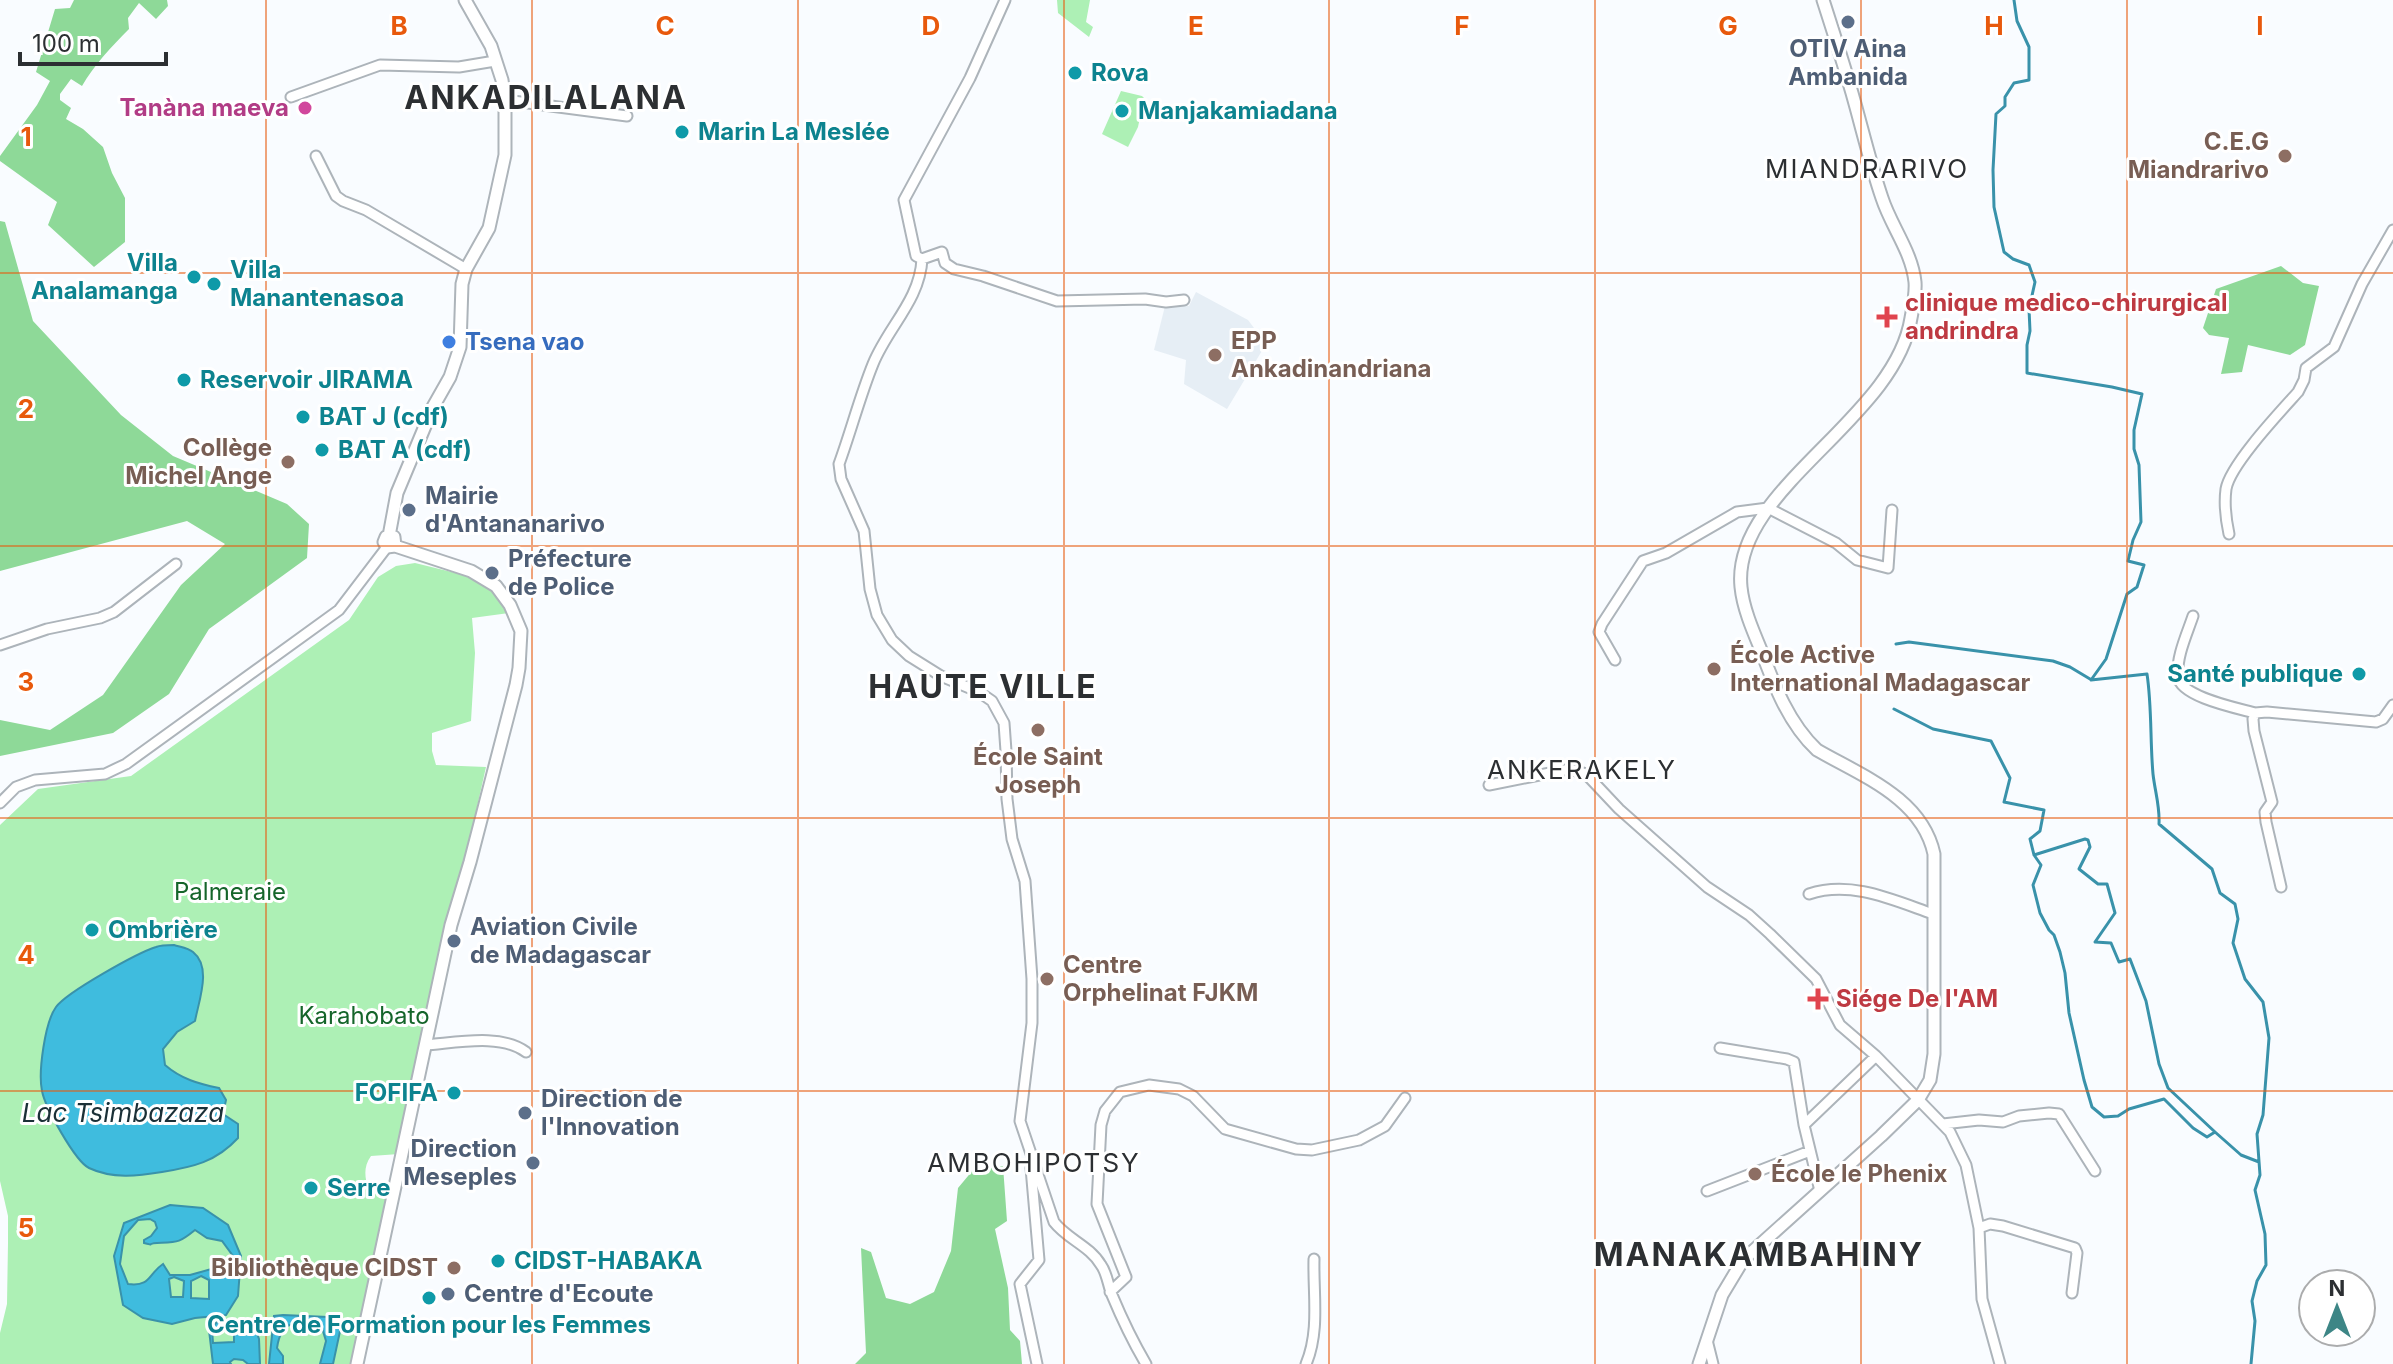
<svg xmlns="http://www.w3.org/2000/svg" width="2393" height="1364" font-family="Inter,sans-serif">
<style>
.built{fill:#e6eef5}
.green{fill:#adf0b5}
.forest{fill:#8ed998}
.water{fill:#3fbcde;stroke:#3992aa;stroke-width:2;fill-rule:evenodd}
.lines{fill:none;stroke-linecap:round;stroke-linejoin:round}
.stream{stroke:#3992aa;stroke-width:3}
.minor-casing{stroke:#adb4ba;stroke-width:13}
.tertiary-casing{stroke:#adb4ba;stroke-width:15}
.minor{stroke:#fff;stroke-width:9}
.tertiary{stroke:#fff;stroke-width:11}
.grid{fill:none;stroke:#e8590c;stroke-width:2;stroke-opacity:0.55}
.service-dot{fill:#5c6f8a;stroke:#fff;stroke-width:3}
.culture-dot{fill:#0f9aa8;stroke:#fff;stroke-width:3}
.hotel-dot{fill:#d1479c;stroke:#fff;stroke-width:3}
.education-dot{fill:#8d6e63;stroke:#fff;stroke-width:3}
.health-dot{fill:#e0444e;stroke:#fff;stroke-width:3}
.shop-dot{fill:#3f7fe0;stroke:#fff;stroke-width:3}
.labels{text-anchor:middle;stroke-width:6;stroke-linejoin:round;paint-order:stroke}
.service-label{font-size:24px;font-weight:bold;fill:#4e5e75;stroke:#fff;text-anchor:start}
.culture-label{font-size:24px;font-weight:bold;fill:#0d838f;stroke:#fff;text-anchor:start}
.hotel-label{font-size:24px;font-weight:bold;fill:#b23c85;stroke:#fff;text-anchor:end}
.education-label{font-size:24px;font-weight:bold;fill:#785e54;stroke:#fff;text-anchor:start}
.health-label{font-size:24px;font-weight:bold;fill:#be3a42;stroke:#fff;text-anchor:start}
.shop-label{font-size:24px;font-weight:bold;fill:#366cbe;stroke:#fff;text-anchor:start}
.park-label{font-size:24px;fill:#15652a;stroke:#fff}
.neighbourhood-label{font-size:26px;letter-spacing:2px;fill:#2c2f32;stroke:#fff}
.water-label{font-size:26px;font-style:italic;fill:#1b3037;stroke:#fff}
.district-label{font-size:32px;font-weight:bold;letter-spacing:2px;fill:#2c2f32;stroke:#fff}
.grid-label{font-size:26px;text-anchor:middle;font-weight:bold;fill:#e8590c;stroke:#fff;stroke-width:6;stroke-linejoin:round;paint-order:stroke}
</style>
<rect width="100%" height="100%" fill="#f9fcff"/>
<path class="built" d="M1196,292l52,28 18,24 -39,65 -43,-25 2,-24 -32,-10 11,-44h24z"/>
<path class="green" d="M1057,0h33l-4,22 7,5 -4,10 -31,-24z
M1121,91l21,5 2,2 -6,29 -10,20 -26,-13z
M415,563l57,14 24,15 13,21 -37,5 3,35 -4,68 -39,12v18l4,14 50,2 -87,387 -28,2c-8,11 -6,21 -3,33l20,11 -36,164h-352v-31l7,-29 1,-61v-27l-8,-35v-356l38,-36 93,-13 218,-156 29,-43 18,-11z"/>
<path class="forest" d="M74,0h93l1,6 -12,13 -17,-16 -11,15 1,11c-17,17 -35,36 -47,57l-11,-7 -11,15v6l11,8 -5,11 17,10 20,18 9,26 13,25v44l-31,25 -46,-42 9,-23 -57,-41v-5l37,-51 13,-24 -14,-9 19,-63 15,-1z
M0,221l5,1 28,99 88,94 52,41 114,48 22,20 -2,34 -98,71 -40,65 -56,39 -113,23v-36l50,10 53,-35 78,-110 44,-41 -38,-23 -187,50z
M2281,266l22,17 16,3 -14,59 -15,10 -42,-10 -6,27 -21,2 8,-36 -20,-3 -6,-7 13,-39z
M1003,1166l4,55 -12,8 13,59 2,42 10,11 2,23h-167l11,-11 -5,-105 10,4 15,46 24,6 24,-12 17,-41 7,-63 15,-18z"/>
<path class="water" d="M174,945c6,2 14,3 19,7 19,15 6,48 2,69l-18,11 -14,17 2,16c16,14 34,19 54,23l7,12 -3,14 15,10v14c-22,24 -45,29 -76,34 -24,4 -50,7 -73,-4 -14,-7 -44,-61 -47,-77 -4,-19 3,-69 14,-84 11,-15 81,-54 100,-60 5,-2 12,-2 18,-2z
M170,1205l33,3 25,17 13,31 -3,40 -12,19 -31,3 -23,6 -29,-6 -20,-13 -9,-49 10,-33zM150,1219l5,3 2,6 -6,8 -7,4v3c13,3 0,1 13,0 21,-1 22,0 38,-13l12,8 15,3 11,15 -2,7 -7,6 -9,-1 -25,7h-20l-7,-11c-15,10 -12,23 -35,20l-8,-20 4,-28 14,-16zM201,1276l8,4v19l-18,-1v-17zM174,1277l10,4 -1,16h-12l-2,-18z
M283,1315l45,2 14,5 -9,42h-13l6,-23 -4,-13c-24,-8 -41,-9 -45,20l6,8v8h-14l5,-48z
M218,1321l26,1 10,3 5,14 1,25h-12l-5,-4 -9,-1 -4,3 1,2h-18l-4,-34zM212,1329h22v13l-21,1z"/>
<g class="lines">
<path class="stream" d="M2014,0l3,21 12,26v33l-15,3 -9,14v9l-9,8 -3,56 1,37 10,45 9,7 16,6 6,17 -6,27 1,22 -3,14v28l85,14 30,7 -8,36v19l5,16 2,57 -8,18 -5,21 16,4 -7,22 -10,7 -21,65 -15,21 56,-6c5,33 3,67 6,100 2,18 7,32 6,50l53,45 8,24 15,11 3,15 -5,24 12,36 18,23 6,36 -6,77 -6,19 3,41 -5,15 10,44 1,31 -9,16 -5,20 3,20 -4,43
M1896,644l13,-2 144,19 17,6 20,12
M1894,709l39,20 58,12 19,37 -6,24 40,8 -4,21 -10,8 4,16 7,10 -8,20 7,28 9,17 5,5 6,17 5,21 4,40 15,67 8,27 12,10 14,-1 11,-7 35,-10 29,29 14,9 8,-5 26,23 18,7
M2034,855l51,-16 3,1 2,7 -11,22 19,15h9l8,29 -20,29 16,1 8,19 11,-3 16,42 13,63 9,24 47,44"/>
<defs>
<path id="minor" d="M1005,0l-35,78 -66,122 12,56 6,3c-2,41 -34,68 -49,105 -13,32 -22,67 -34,100l2,15 23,52 6,58 7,26 15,25 17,16 32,20 38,16 13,9 12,22 2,28 1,48 5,40 13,42 7,98v44l-12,98 34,101c13,17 36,24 47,43 6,8 7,20 11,30 10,24 21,47 34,69
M291,97l89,-32 79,2 36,-6
M505,100l122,16
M316,156l20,40 7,5 23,9 100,59
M922,259l20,-7 3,11 9,6 29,7 74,25 88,-2 21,3 18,-2
M2229,534c-3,-14 -5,-30 -3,-45 4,-24 54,-77 72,-97l6,-12 2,-12 28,-21 28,-63 31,-54
M2193,616c-6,18 -17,41 -15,61 3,20 59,31 77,36
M0,645l47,-16 53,-11 14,-6 62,-48
M1615,660l-16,-28 3,-8 41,-63 23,-8 71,-41 31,-4 68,35 21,17 31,8 4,-58
M1489,785l81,-16 16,5 33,35 88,78 42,28 21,19 46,45 24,46 36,31 74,76 16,33 13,63
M0,803l16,-16 19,-7 70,-6 21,-10 213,-154 48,-63
M2281,887l-15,-65 -1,-10 7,-10 -18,-71 -1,-12 2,-6 12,-1 109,10 7,-3 10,-14
M1809,894c42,-14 84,6 124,20
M425,1045c30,-2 76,-12 101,7
M1720,1048l67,11 7,3 10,63 72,-69
M1943,1124l36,-4 24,2 16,-6 30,-3 10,1 36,57
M1804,1125l16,66
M1031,1168l8,92 -19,24 17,80
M1707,1191l103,-40
M1110,1292l16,-15 -29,-73 4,-79 4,-14 15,-19 29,-7 30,4 14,7 32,33 71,20 16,1 47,-10 26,-14 20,-28
M1707,1340l6,24
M1306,1364c14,-33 7,-70 8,-105
M2000,1364l-18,-65 -3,-71 11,-4 13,2 72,22 2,5 -5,40"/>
<path id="tertiary" d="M389,536l8,-43 36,-86 17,-30 10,-30 2,-63 4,-15 23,-41 16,-73v-55l-3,-20 -11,-34 -26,-46
M357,1364l94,-439 19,-63 46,-177 3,-17 2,-37 -11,-26 -14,-19 -25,-15 -76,-25 -8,1 -3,-5 2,-5h8l1,9
M1699,1364l23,-69 21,-35 138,-124 37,-36 12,-20 4,-26v-200c-12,-56 -72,-78 -117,-104 -28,-26 -43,-65 -56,-100 -8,-19 -18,-42 -20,-63 -10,-97 154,-167 170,-269 2,-11 5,-25 4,-36 -3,-30 -24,-56 -33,-84 -12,-35 -20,-70 -30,-105 -9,-31 -19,-62 -29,-93"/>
</defs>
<use href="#minor" class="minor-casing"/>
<use href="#tertiary" class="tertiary-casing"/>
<use href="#minor" class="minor"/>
<use href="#tertiary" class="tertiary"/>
</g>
<path class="grid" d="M266,0v1364M532,0v1364M798,0v1364M1064,0v1364M1329,0v1364M1595,0v1364M1861,0v1364M2127,0v1364M0,273h2393M0,546h2393M0,818h2393M0,1091h2393"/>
<g class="service-dot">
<circle cx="1848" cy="22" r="8"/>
<circle cx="409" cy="510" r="8"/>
<circle cx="492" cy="573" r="8"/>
<circle cx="454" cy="941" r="8"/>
<circle cx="525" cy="1113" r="8"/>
<circle cx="533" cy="1163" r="8"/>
<circle cx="448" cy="1294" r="8"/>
</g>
<g class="culture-dot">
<circle cx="1075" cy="73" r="8"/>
<circle cx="1122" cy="111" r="8"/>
<circle cx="682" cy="132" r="8"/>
<circle cx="194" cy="277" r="8"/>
<circle cx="214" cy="284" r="8"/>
<circle cx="184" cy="380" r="8"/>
<circle cx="303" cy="417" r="8"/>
<circle cx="322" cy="450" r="8"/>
<circle cx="2359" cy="674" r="8"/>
<circle cx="92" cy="930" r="8"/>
<circle cx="454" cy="1093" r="8"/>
<circle cx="311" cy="1188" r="8"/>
<circle cx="498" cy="1261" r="8"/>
<circle cx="429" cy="1298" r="8"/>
</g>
<circle class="hotel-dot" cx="305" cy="108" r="8"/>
<g class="education-dot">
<circle cx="2285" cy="156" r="8"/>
<circle cx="1215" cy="355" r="8"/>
<circle cx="288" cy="462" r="8"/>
<circle cx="1714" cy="669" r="8"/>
<circle cx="1038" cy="730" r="8"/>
<circle cx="1047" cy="979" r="8"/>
<circle cx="1755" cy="1174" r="8"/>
<circle cx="454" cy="1268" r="8"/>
</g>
<g class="health-dot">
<path d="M1883 305h8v8h8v8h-8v8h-8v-8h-8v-8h8z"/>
<path d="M1814 987h8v8h8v8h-8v8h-8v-8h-8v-8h8z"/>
</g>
<circle class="shop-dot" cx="449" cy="342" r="8"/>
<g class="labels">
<g class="service-label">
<text x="1848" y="57" text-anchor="middle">OTIV Aina<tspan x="1848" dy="28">Ambanida</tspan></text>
<text x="425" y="504">Mairie<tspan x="425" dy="28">d'Antananarivo</tspan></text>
<text x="508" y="567">Préfecture<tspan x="508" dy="28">de Police</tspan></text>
<text x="470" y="935">Aviation Civile<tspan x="470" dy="28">de Madagascar</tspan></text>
<text x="541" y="1107">Direction de<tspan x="541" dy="28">l'Innovation</tspan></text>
<text x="517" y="1157" text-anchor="end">Direction<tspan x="517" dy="28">Meseples</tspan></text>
<text x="464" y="1302">Centre d'Ecoute</text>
</g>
<g class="culture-label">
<text x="1091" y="81">Rova</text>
<text x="1138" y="119">Manjakamiadana</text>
<text x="698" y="140">Marin La Meslée</text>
<text x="178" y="271" text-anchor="end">Villa<tspan x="178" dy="28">Analamanga</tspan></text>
<text x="230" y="278">Villa<tspan x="230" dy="28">Manantenasoa</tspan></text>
<text x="200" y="388">Reservoir JIRAMA</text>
<text x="319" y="425">BAT J (cdf)</text>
<text x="338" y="458">BAT A (cdf)</text>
<text x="2343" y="682" text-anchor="end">Santé publique</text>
<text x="108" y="938">Ombrière</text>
<text x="438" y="1101" text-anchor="end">FOFIFA</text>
<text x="327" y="1196">Serre</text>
<text x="514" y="1269">CIDST-HABAKA</text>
<text x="429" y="1333" text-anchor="middle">Centre de Formation pour les Femmes</text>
</g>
<g class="hotel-label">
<text x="289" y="116">Tanàna maeva</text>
</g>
<g class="education-label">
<text x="2269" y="150" text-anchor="end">C.E.G<tspan x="2269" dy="28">Miandrarivo</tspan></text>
<text x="1231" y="349">EPP<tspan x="1231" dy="28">Ankadinandriana</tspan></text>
<text x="272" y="456" text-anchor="end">Collège<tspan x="272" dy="28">Michel Ange</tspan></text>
<text x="1730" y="663">École Active<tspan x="1730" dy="28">International Madagascar</tspan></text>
<text x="1038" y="765" text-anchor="middle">École Saint<tspan x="1038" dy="28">Joseph</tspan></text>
<text x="1063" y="973">Centre<tspan x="1063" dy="28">Orphelinat FJKM</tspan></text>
<text x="1771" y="1182">École le Phenix</text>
<text x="438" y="1276" text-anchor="end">Bibliothèque CIDST</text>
</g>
<g class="health-label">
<text x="1905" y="311">clinique medico-chirurgical<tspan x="1905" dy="28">andrindra</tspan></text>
<text x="1836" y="1007">Siége De l'AM</text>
</g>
<g class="shop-label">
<text x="465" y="350">Tsena vao</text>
</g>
<g class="park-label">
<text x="230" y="900">Palmeraie</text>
<text x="364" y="1024">Karahobato</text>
</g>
<g class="neighbourhood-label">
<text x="1867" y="178">MIANDRARIVO</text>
<text x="1582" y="779">ANKERAKELY</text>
<text x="1034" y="1172">AMBOHIPOTSY</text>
</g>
<g class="water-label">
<text x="123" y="1122">Lac Tsimbazaza</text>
</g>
<g class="district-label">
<text x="546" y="109">ANKADILALANA</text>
<text x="983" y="698">HAUTE VILLE</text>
<text x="1759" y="1266">MANAKAMBAHINY</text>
</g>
</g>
<g class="grid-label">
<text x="399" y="35">B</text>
<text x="665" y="35">C</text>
<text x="931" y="35">D</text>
<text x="1196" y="35">E</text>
<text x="1462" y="35">F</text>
<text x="1728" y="35">G</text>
<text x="1994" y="35">H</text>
<text x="2260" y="35">I</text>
<text x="26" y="146">1</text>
<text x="26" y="418">2</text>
<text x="26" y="691">3</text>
<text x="26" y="964">4</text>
<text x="26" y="1237">5</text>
</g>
<g transform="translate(2337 1308)"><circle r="38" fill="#ffffff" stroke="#abacad" stroke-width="2"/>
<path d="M0-6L14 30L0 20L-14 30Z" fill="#3d8686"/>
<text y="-12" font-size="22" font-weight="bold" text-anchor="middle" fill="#2c2f32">N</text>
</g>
<path d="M20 52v12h146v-12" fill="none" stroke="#2c2f32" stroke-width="4"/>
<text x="32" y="52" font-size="24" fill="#2c2f32" stroke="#ffffff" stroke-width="6" paint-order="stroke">100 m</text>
</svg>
